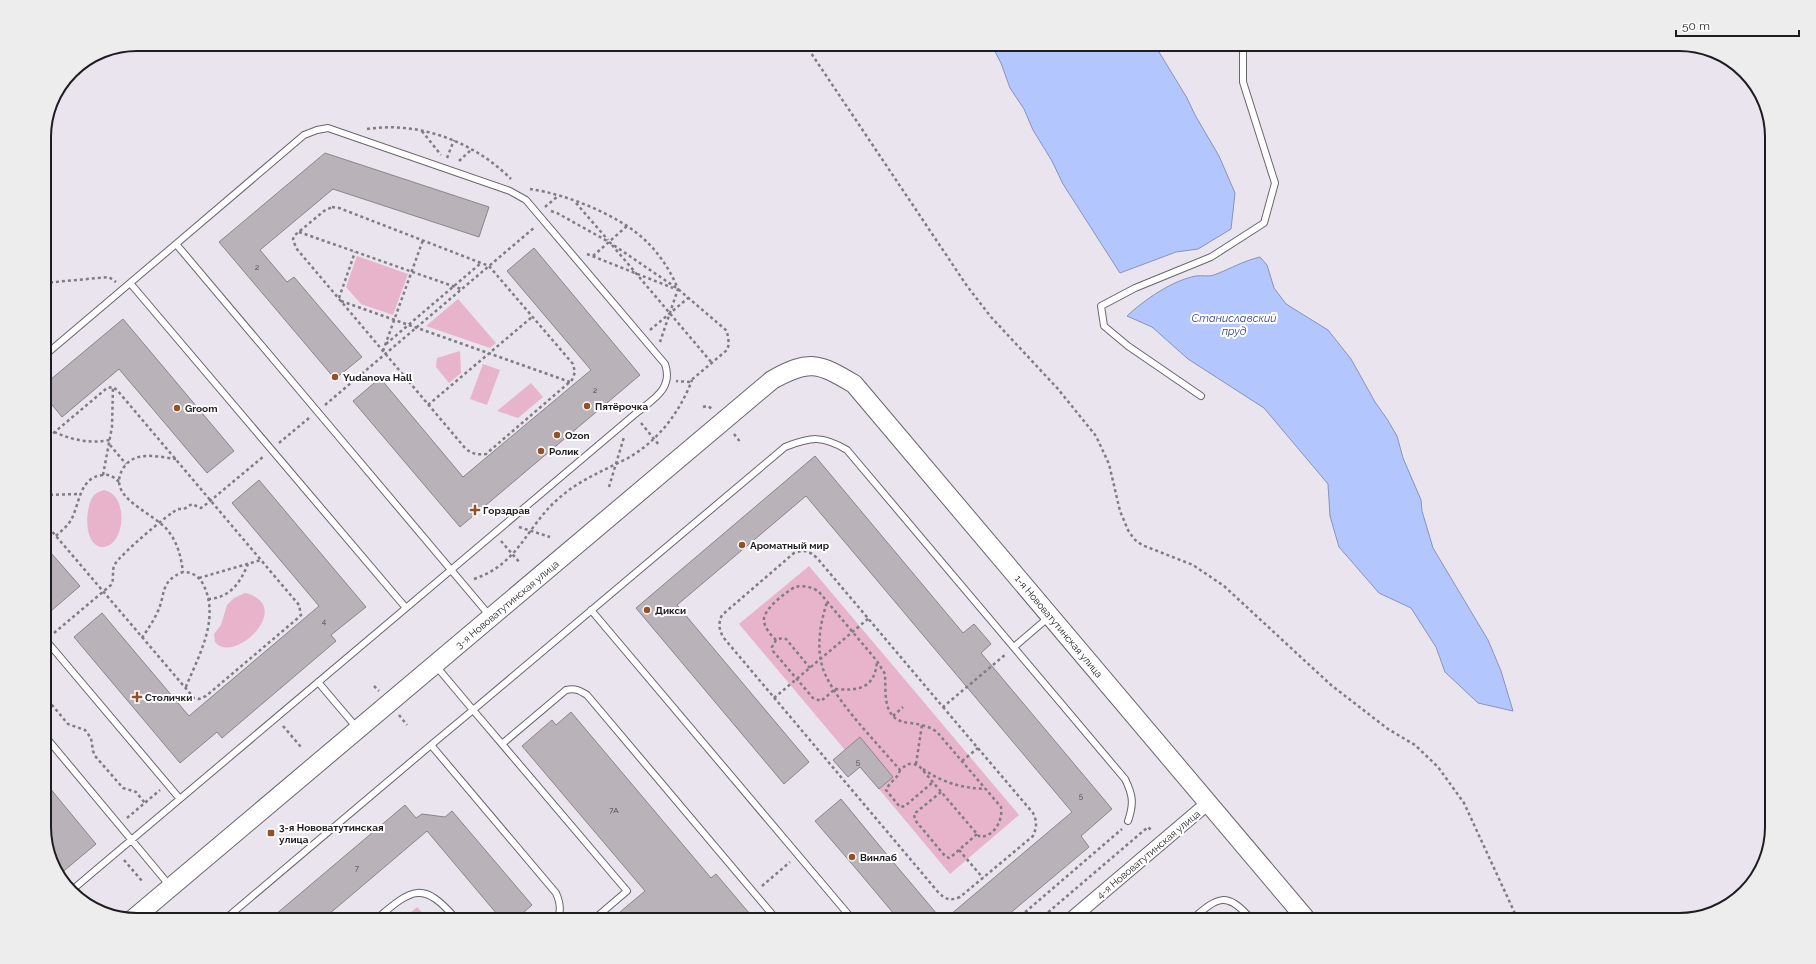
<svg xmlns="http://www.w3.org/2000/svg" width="1816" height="964" font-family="Raleway,sans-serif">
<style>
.green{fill:#e7b4cb}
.water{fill:#b3c6fd;stroke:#8793bb}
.building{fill:#bab2b9;stroke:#8c848b}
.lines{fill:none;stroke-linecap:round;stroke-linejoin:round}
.lane-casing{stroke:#69656d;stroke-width:8}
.street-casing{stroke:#69656d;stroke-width:15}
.secondary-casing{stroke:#69656d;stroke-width:20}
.path{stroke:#7f7c82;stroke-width:2.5;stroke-dasharray:3 3;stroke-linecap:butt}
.lane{stroke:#fff;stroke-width:6}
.street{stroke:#fff;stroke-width:13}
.secondary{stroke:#fff;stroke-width:18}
.poi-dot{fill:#955125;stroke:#fff;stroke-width:1.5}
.labels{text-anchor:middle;stroke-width:4;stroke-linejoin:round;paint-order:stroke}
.number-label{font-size:8px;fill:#464247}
.poi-label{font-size:10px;font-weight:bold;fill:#1f1d21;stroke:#fff;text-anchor:start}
.street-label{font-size:10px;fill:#1f1d21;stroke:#fff}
.water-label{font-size:11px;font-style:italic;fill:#334586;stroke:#fff}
.rim{fill:none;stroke:#1f1d21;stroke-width:2}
</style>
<rect width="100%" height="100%" fill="#e9e4ee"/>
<path class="green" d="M357,256l51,18 -15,41 -32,-11 -15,-17z
M458,299l38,44 -6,5 -64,-22z
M460,351l1,22 -12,10 -13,-16 1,-9z
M483,364l17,6 -13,35 -17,-6z
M531,383l12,14 -25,21 -21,-7z
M104,490c26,5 21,58 -2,57 -20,-2 -17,-44 -7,-53 3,-2 6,-3 9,-4z
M809,566l210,249 -69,59 -71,-85 14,-12 -33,-39 -15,12 -106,-126z
M245,593c51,12 -11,73 -30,49l-1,-8 7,-9 6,-20 7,-7z
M417,907l12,13h-27z"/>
<path class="water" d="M991,44h167l1,8 28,46 8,17 24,41 16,37 -4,36 -33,20 -22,3 -56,21 -57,-89 -11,-23 -19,-31 -9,-21 -14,-21 -9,-25z
M1260,257l7,8 7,23 12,16 42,26 23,29 24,43 12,17 10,17 6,22 18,42 1,11 11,37 55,92 13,31 12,40 -35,-8 -33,-31 -9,-25 -25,-39 -32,-15 -40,-46 -9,-31 -2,-32 -64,-76 -76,-49 -36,-32 -25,-11c17,-16 46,-36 69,-40 6,-1 13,1 18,-1 16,-6 29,-14 46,-18z"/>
<path class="building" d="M325,153l164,54 -10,30 -146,-48 -73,61 27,32 7,-5 68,80 -27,22 -116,-137z
M534,248l106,127 -180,152 -107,-126 27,-23 83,99 128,-107 -84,-99z
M123,319l111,132 -27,22 -88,-104 -57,48 -18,-22v-10z
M815,456l148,177 11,-9 13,15 4,5 -10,9 131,156 -31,27 8,11 -87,73h-58l128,-108 -266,-316 -129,109 132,157 -25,22 -148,-176z
M259,480l107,127 -35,28 5,6 -114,97 -5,-6 -37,31 -106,-126 28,-24 87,103 130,-110 -87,-103z
M44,545l36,41 -29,25 -7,-8z
M571,712l140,166 5,-4 39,46h-129l-6,-8 25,-21 -123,-145 30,-26 4,5z
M860,737l33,40 -14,12 -19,-22 -12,10 -15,-17z
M44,781l52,63 -37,31 -15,-42z
M841,799l42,51 59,70h-43l-41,-49 -43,-50z
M405,805l11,13 6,-4 23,3 7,-6 80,94 -17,15h-13l-75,-89 -105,89h-53z"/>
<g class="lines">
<defs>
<path id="lane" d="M130,283l46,-39
M44,356l86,-73 276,325
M1201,396l-73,-50 -24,-20 -3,-20 34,-18 76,-31 53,-34 11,-40 -32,-101v-38
M591,610l262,310
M44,638l136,161
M1014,647l35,-30
M436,666l37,44 -42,35 125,148c4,9 6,18 1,27
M318,682l39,46
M44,735l126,151
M502,744l64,-54c9,-2 13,0 21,5l190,225
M72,890l334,-282 228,-193c17,-15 40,-25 31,-51l-139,-164 -16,-9 -182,-63 -11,2 -13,5 -128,109c105,124 209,248 314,372
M224,920l207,-175
M375,920c37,-31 47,-41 82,0
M593,920l34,-29 -154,-181 312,-263c26,-10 37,-12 62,3l278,329c8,16 9,25 3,42
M1191,920c27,-23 35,-30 61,0"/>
<path id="street" d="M1070,920l138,-117"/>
<path id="secondary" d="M133,919l639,-539c37,-21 47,-17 82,4l453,536"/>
</defs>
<use href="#lane" class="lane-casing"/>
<use href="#street" class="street-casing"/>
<use href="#secondary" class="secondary-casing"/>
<path class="path" d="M805,44l162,242 24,31 67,72 38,47 13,28 11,47 8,19 6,9 8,6 51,20 31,21 107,99 57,44 27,16 23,22 26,36 54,117
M367,129c53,-8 107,13 144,50
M422,131l19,24
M447,158l7,-18
M459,161l13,-12
M530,189c36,5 92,27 118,54 13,13 23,29 30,46l-18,53
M576,203l32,37
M332,207l7,1 150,58 84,98 2,8 -3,8 -86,74c-9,1 -14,0 -21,-6l-169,-200 -3,-9 2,-4 29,-24z
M545,207l13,-11
M551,211l6,2 52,29 69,47 49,42 2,13 -2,6 -38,32 -13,-1
M299,232l162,57
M612,245l100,118
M587,254l86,34
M593,256l34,-30
M44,283l65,-6 7,5
M339,298l16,-46
M341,301l229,81
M650,330l38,-32
M386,344l95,-81
M383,351l40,-111
M325,405l210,-178
M428,405l104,-88
M703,407l4,-1 6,3
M641,423l18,22
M54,432c19,8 36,12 56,8
M734,434l7,9
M44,441l63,-53 6,-1 4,3 182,215 2,10 -3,3 -92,78 -7,3 -5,-1 -150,-176
M279,443l30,-25
M110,445l16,19
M176,459c-17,-2 -40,-9 -52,8 -21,31 31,45 45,65 9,12 12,25 14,40
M103,475l9,-48 1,-40
M609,487l15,-50
M44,495l36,-1
M519,527l31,10
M56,536c5,-5 11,-9 15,-16 9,-16 8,-43 32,-45 7,-1 11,2 16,7
M501,541l19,22
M199,578l62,-18
M474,579c45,-15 52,-52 84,-80 21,-19 45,-28 70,-41 30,-17 52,-46 64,-78
M208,599c22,-1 32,-16 40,-35
M54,633l57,-48c4,-7 0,-14 4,-21 6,-10 53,-50 63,-55h6l8,-5 9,4 3,-2 60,-50
M142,638c5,-8 11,-16 15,-25 9,-17 2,-32 26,-41 10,0 17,5 21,14 16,34 -6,71 -19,103
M776,640c-5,-5 -11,-11 -12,-19 -2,-11 22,-29 31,-34 8,-2 18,0 24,5l58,69 8,13c1,21 -3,47 25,49 9,1 19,3 27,9l64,75c2,13 -6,29 -21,30l-3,-3 -57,-67c-9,-6 -13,-3 -20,3 -23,-27 -61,-65 -75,-96 -10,-23 -5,-50 2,-72
M810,668l-24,-29 -4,-1 -6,2 -4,7 1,4 40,47 8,3 13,-11
M44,683l5,7v10l3,5 16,19 17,6 6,8 2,13 2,5 28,32 13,4 9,11
M374,686l5,5
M835,689c23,2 40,0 42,-28
M774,698l95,-80
M943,707l90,106c4,8 4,14 0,23l-73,61c-10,4 -14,3 -22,-5l-215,-255c-4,-8 -5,-13 -1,-22l72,-62c11,-4 15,-2 23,5l126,149 63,-53
M399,715l8,10
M893,716l10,-9
M283,726l18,21
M962,761l16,-13
M916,764l6,-39
M923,769c20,14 39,19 63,20
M900,770c-2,9 -11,12 -14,20l14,17 5,-1 28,-24
M941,792l-27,22 1,6 30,36 4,2 2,-1 26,-23
M127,818l33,-28
M959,850l24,28
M124,860l18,21
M762,886l28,-24
M1016,920l106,-91
M1039,920l109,-93 4,4"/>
<use href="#lane" class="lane"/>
<use href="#street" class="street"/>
<use href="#secondary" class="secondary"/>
</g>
<g class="poi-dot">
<circle cx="335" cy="377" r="4"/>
<circle cx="587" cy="406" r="4"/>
<circle cx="177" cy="408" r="4"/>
<circle cx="557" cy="435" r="4"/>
<circle cx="541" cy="451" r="4"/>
<path d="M473 504h4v4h4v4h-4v4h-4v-4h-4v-4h4z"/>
<circle cx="742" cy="545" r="4"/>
<circle cx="647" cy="610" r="4"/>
<path d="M135 691h4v4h4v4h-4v4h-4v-4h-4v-4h4z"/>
<rect x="267" y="829" width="8" height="8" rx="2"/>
<circle cx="852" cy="857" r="4"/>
</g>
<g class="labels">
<g class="number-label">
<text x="257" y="270">2</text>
<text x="595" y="393">2</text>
<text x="324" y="624">4</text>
<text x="858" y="765">5</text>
<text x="1081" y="799">5</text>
<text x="614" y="813">7А</text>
<text x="357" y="871">7</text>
</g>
<g class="poi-label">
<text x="343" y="381">Yudanova Hall</text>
<text x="595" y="410">Пятёрочка</text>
<text x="185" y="412">Groom</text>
<text x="565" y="439">Ozon</text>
<text x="549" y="455">Ролик</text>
<text x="483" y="514">Горздрав</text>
<text x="750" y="549">Ароматный мир</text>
<text x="655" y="614">Дикси</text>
<text x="145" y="701">Столички</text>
<text x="279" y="831">3-я Нововатутинская<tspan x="279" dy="12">улица</tspan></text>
<text x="860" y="861">Винлаб</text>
</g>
<g class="street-label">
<text transform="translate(507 604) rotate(-40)" y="4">3-я Нововатутинская улица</text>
<text transform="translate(1059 626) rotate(50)" y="4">1-я Нововатутинская улица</text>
<text transform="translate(1148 854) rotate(-40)" y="4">4-я Нововатутинская улица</text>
</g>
<g class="water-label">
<text x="1234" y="322">Станиславский<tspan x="1234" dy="13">пруд</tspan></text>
</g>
</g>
<path d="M0 0H1816V964H0ZM137 51H1679A86 86 0 0 1 1765 137V827A86 86 0 0 1 1679 913H137A86 86 0 0 1 51 827V137A86 86 0 0 1 137 51Z" fill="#ededed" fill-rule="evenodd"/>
<path class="rim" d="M137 51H1679A86 86 0 0 1 1765 137V827A86 86 0 0 1 1679 913H137A86 86 0 0 1 51 827V137A86 86 0 0 1 137 51Z"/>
<path d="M1676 30v6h123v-6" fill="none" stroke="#1f1d21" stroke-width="2"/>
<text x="1682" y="30" font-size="12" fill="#1f1d21" stroke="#ffffff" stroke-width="3" paint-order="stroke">50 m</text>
</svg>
